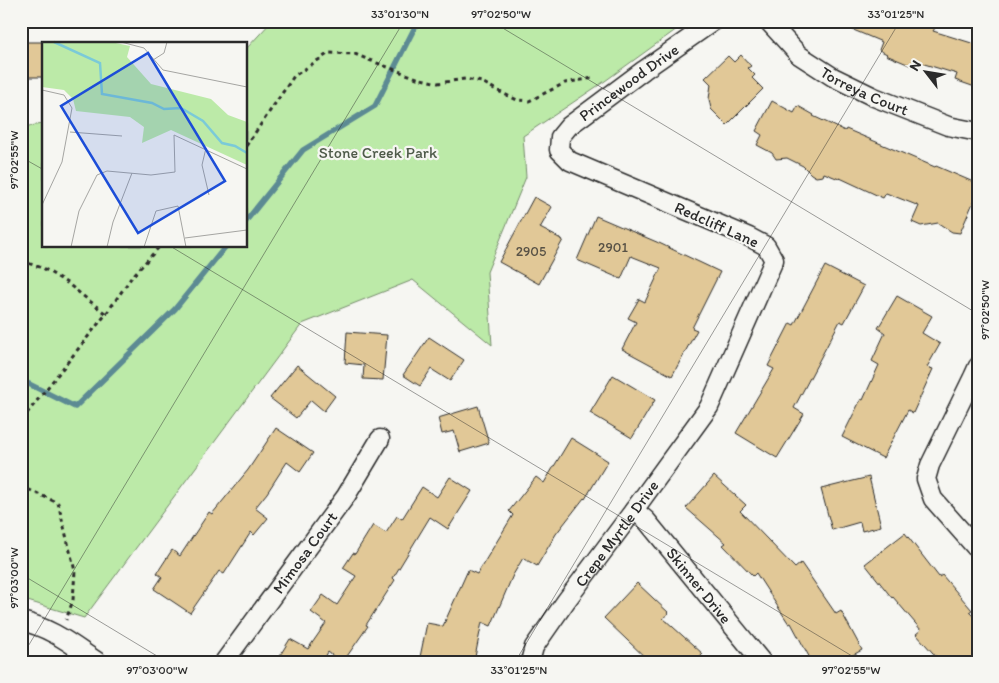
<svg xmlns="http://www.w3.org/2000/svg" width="999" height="683" font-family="Itim,sans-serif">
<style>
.green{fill:#bceaa8;stroke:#748a6a}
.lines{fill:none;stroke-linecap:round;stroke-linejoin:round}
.stream{stroke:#5b8a93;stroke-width:5.5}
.building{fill:#e1c897;stroke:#2b2b2b}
.minor-casing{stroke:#2b2b2b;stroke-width:21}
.path{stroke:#2b2b2b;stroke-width:3;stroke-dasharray:4 4;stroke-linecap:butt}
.minor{stroke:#f6f6f2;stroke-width:18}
.ticks{fill:none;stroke:#2b2b2b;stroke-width:1;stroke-opacity:0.45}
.labels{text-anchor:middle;stroke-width:4.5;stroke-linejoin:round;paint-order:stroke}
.number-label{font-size:14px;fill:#585246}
.street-label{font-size:16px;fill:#2b2b2b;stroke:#f6f6f2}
.park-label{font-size:16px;fill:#4f5b4a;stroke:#f6f6f2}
.inset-river{fill:none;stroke:#7bcad8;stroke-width:2.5}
.inset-road{fill:none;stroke:#a5a5a2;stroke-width:1}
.view{fill:#1d4ed8;fill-opacity:0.15;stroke:#1d4ed8;stroke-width:2.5}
.inset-edge{fill:none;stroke:#2b2b2b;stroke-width:2.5}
.neatline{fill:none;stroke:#2b2b2b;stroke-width:2}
.ticks-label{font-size:12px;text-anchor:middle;fill:#2b2b2b}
</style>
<rect width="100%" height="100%" fill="#f6f6f2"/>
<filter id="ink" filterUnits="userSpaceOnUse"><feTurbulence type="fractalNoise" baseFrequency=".02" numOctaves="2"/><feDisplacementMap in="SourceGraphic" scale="10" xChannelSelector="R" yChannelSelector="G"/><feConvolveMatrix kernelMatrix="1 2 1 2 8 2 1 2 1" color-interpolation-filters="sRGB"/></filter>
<g filter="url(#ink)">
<path class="green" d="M272,21h416l-83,60 -82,55 3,41 -39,95 5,73 -79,-65 -111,44 -218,294 -63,-19v-472l23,-3v122h202v-197z"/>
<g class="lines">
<path class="stream" d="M246,221l57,-71 72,-44 43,-85
M21,380l54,27 100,-98 51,-63"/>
</g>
<path class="building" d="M832,21h84l19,7 -2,3 45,14v43l-23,-8 2,-6 -36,-11 -2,6 -33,-14 1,-1 -8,-4 3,-8z
M21,42h23v35h-23z
M741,55l10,11 -3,2 7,7 -3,3 11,11 -36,36 -16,-16 -2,-10 2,-15 -6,-6 23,-22 6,6z
M772,101l22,12 4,-7 16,9 -1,1 32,15 1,-2 89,38 1,-1 42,18v7l-18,42 -8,-1 -14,-9 -17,3 -9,-4 7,-16 -33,-13 -3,5 -43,-20 -1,1 -15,-6 -1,3 -7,1 -5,-3 -8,-8 -16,-8 -11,1 -4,-6 -15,-8 5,-10 -6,-4z
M534,197l18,10 -12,21 23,12 -24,44 -40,-22z
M596,216l63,27 61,29 -28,56 5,2 -25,46 -50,-27 14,-27 -8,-4 11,-19 6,3 16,-34 -30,-12 -10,23 -44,-19z
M825,266l39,20 -20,37 -4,-2 -46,87 10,6 -27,44 -41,-25 38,-64 -6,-3 22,-43 4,2z
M897,296l35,20 -10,17 18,11 -13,23 6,2 -20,44 -5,-3 -25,48 -41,-21 19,-38 2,1 16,-35 -7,-4 13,-28 -7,-5z
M347,332l40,3 -4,45 -20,-1 1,-14 -19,-2z
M429,337l35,23 -14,21 -19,-12 -11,17 -17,-11z
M297,365l38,31 -11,15 -13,-11 -15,18 -26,-20z
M613,375l42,25 -23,38 -42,-25z
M478,406l11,37 -29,9 -6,-21 -12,3 -4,-16z
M276,428l37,25 -13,19 -13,-10 -20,31 -12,15 13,10 -14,17 -3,-3 -27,42 -5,-3 -29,42 -36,-24 8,-12 -5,-4 15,-23 8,6 29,-44 3,2 36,-44z
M571,438l37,23 -23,38 -1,-1 -28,36 -19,32 -14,-8 -10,17 -22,51 -9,-4 -8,40h-55l8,-39 16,3 25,-56 9,4 36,-59 -4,-4 27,-34 8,6z
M714,476l32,29 -6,6 55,57 6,-5 35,51 5,-3 21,39 -22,12h-28l-21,-39 -2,1 -33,-51 -3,3 -30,-31 3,-2 -40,-35z
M450,477l22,14 -24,38 -18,-12 -37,61 2,2 -29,45 2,1 -25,36h-2l-13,-10 -4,7 5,3h-42l-8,-5 11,-18 18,10 18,-26 -15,-11 12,-17 14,10 19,-29 -13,-8 10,-15 2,1 18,-29 13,8 11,-17 5,3 20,-32 15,10z
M869,477l12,49 -19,5 -2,-9 -28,8 -11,-41z
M905,533l34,44 3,-2 30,35 -3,2 9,9v41h-37l-25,-28 5,-4 -28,-33 -1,1 -27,-34z
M637,583l32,30 -6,5 40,36 -8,8h-45l-46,-44z"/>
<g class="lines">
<defs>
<g id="minor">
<path id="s1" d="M768,21l31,34 34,22 41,20 74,29 30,6"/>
<path d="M978,366l-5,11 -43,88 -4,14 7,20 45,51"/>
<path id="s2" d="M634,510l12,10 116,142"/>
<path d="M21,621c31,7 51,24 77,41"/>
<path id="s3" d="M224,662l122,-166 34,-57"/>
<path id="s4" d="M530,662l4,-15 32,-46 68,-91 75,-103 65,-147 -8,-14 -17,-9 -179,-76 -11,-11 1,-13 9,-11 75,-56 70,-49"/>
</g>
</defs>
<use href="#minor" class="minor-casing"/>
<path class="path" d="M246,146l48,-70 35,-23 26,1 14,6 48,18 21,5 27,-4 17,3 18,10 17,8 12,1 36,-18 28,-5
M21,261l22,7 24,15 39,31
M21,419l7,-7 78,-98 25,-36 29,-32
M21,486l37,17 17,68 -2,29 -7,20"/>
<use href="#minor" class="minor"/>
</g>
</g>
<path class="ticks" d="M491,21l487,293M21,157l23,13M170,246l692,416M21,574l146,88M21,658l383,-637M515,662l385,-641"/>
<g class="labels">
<g class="number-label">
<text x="613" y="252">2901</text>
<text x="531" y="256">2905</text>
</g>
<g class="street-label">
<text dy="6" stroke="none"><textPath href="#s4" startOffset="820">Princewood Drive</textPath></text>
<text dy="6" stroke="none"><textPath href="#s1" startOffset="121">Torreya Court</textPath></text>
<text transform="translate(717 224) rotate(24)" y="6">Redcliff Lane</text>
<text dy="6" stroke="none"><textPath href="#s4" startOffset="156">Crepe Myrtle Drive</textPath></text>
<text dy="6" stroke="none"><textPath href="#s3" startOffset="136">Mimosa Court</textPath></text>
<text dy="6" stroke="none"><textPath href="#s2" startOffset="100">Skinner Drive</textPath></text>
</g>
<g class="park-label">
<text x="378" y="158">Stone Creek Park</text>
</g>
</g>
<g transform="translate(42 42)">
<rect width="205" height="205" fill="#f6f6f2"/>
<path d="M0,0h69l19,4 -3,11 24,27 60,15 17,16 19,7v43l-76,-35 -29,13 2,-16 -14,-10 -54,-6 -3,-12 -9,-9 -22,-3z" fill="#bceaa8"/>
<path class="inset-river" d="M12,0l46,21 2,31 50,9 12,6 17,-1 22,13 19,22 13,3 12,7"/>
<path class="inset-road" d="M79,0l23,6 19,22 84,17M111,18l11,-7 3,-11M0,48l22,5 8,13 -10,54 -20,43M28,90l52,4M164,106l-4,17 7,30M143,196l62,-8M29,205l8,-36 18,-36 10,-4 44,4 24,-3 -1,-37 73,34M65,205l6,-25 19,-49M102,205l12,-36 22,-5 8,41"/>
<path class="view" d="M106,11l77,128 -87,52 -77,-127z"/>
<rect width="205" height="205" class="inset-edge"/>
</g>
<rect width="999" height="683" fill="none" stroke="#f6f6f2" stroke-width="55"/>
<g transform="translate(926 72) rotate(301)" stroke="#f6f6f2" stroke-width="4" paint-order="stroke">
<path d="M0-4L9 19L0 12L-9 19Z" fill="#2b2b2b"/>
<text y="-8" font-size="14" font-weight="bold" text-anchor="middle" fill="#2b2b2b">N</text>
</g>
<rect x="28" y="28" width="944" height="628" class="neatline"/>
<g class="ticks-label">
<text x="400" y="18">33°01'30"N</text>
<text x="501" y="18">97°02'50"W</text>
<text x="896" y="18">33°01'25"N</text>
<text transform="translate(14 160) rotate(-90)" y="4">97°02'55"W</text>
<text transform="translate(985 310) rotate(-90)" y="4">97°02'50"W</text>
<text transform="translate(14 578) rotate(-90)" y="4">97°03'00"W</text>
<text x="157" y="674">97°03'00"W</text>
<text x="519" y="674">33°01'25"N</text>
<text x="851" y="674">97°02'55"W</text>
</g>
</svg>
